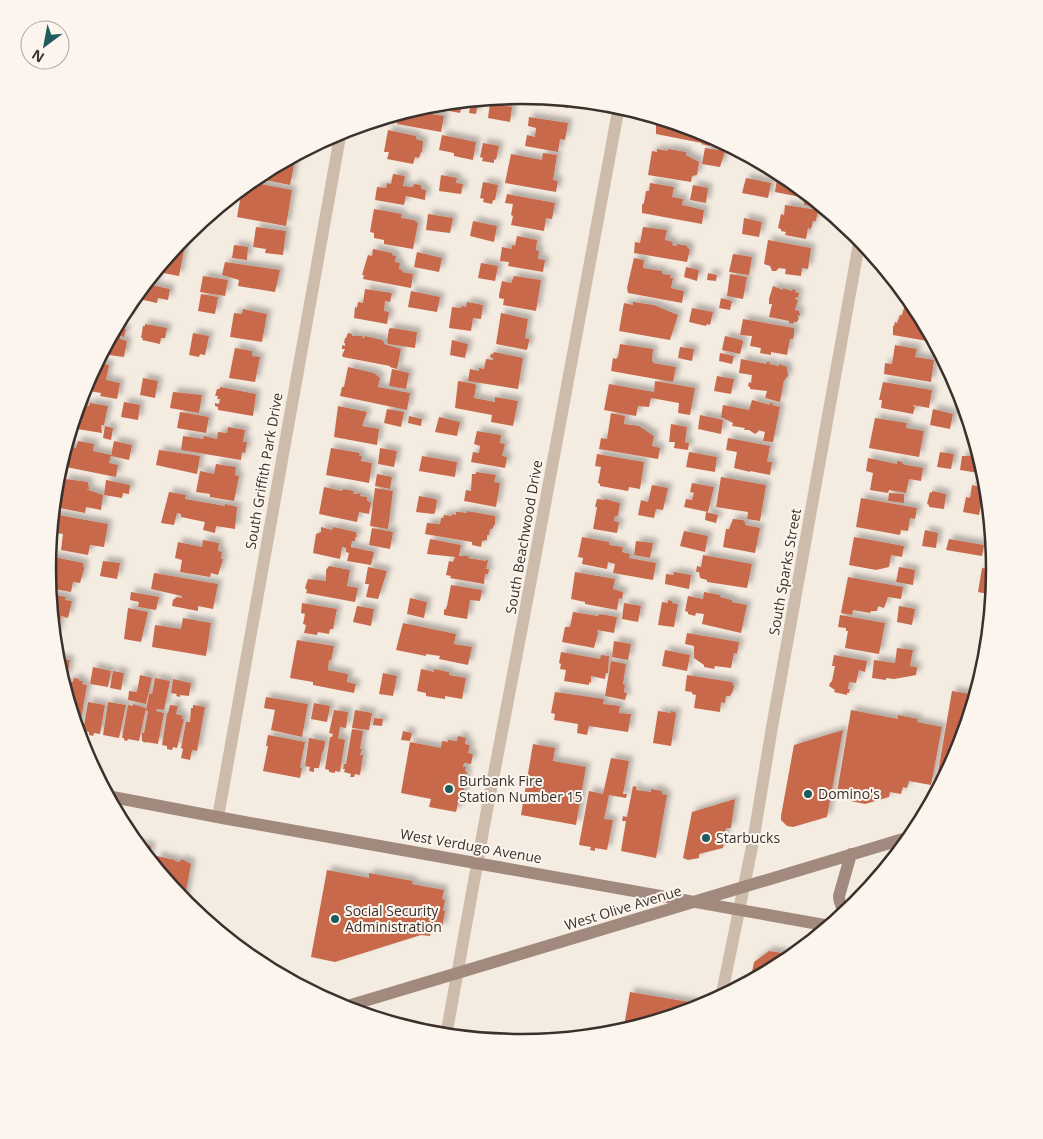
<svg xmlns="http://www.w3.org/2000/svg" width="1043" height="1139" font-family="'Open Sans',sans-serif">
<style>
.building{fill:#c8694b;filter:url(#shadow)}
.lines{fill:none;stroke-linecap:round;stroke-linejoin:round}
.minor{stroke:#cdbbac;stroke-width:12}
.secondary{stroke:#a18a7d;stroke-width:12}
.poi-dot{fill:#1f5a5e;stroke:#fbf5ee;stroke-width:2}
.labels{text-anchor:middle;stroke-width:4;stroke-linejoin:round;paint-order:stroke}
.street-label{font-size:14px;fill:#3b302b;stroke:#fbf5ee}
.poi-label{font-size:14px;fill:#3b302b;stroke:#fbf5ee;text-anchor:start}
.rim{fill:none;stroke:#3b302b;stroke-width:2.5}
</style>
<defs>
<filter id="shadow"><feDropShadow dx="4.5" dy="-4.5" stdDeviation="2.5" flood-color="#0004"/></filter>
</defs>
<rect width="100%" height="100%" fill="#f4ebe1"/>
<path class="building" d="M514,96l-2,10 -17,-3 1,-5z
M526,96l43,4 -1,8 -43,-7z
M463,101l-3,12 -16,-3 1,-7z
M471,101l7,2 -2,11 -7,-1z
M490,103l22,4 -2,15 -22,-4z
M425,106l-1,7 20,3 -3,16 -44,-8 2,-10z
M529,117l39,6 -3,17 -5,-1 -2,13 -33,-6 2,-11 8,2 1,-9 -8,-2z
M659,118l44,14 12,6 -1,3 -5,5 -8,-2 1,-1 -46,-9v-9h2z
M388,130l28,6v3l7,2 -1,11h-1l-2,6 -4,-1 -2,7 -26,-5 2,-7h-5z
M442,135l34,7 -3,18 -19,-4v-3l-15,-3z
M483,143l16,3 -3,14 -2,-1v4l-12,-2 1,-3 -3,-1z
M705,148l20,3 -5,16 -18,-3z
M657,149l11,2v-2l18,3v3l13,7 -2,13 -5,1 -1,6 -43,-7 4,-24 5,1z
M543,153l14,2 -4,25 5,1 -2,11 -51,-9 6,-29 31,6z
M296,155l-6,30 -35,-7 3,-3z
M778,172l7,4 32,26 -1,5 -12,-2 1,-7 -30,-6z
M393,174l12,2 -2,10 10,1 1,-3 7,1v4l5,1 -1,10 -19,-4 -2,9 -29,-5 2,-13 9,1 1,-5 4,1z
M441,175l16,3 -1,5 7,1 -2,10 -22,-3z
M746,178l25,5 -3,15 -26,-5z
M250,182l42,8 -6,36 -49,-9 5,-28z
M483,182l15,3 -3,15h-2l-1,4 -9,-2 1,-3 -4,-1z
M650,183l24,4 -2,10 11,2 -1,6 22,5 -2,14 -60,-11v-8l2,-2 2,-12h3z
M693,185l15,3 -2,15 -16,-3z
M507,194l48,9 -3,16 -6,-1 -2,13 -33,-6 2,-9 -2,-1 2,-11 -8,-1z
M785,205l33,5 -2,11h-3l-2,8 -3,-1 -2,11 -21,-4 1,-3 -5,-1v-2l-3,-1 3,-14 3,1z
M374,209l28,5 -1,4 13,2 4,3 -5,26 -29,-5v-4l-10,-2v-5l-4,-1z
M428,214l25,4 -3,15 -24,-3z
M744,218l18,4 -3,15 -17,-3z
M473,221l24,5 -3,16 -24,-6z
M256,227l30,4 -3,24 -18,-2 1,-4 -13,-2z
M643,227l24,3 -2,10 8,2 -1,3 5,1v-2l11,2 -1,2 3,1 -3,13 -53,-9 1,-11 5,1z
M517,236l20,4 -1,10 3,1 -1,8 7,1 -2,12 -35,-6 1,-4 -9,-1 2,-14 10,2v-4l3,1z
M768,240l43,8 -3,21 -6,-1 -1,8 -16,-2 1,-5 -7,-1 -3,3h-4l-2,-5 -6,-2z
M234,245l14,2 -1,13 -15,-2z
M175,249l9,1 -5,26 -16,-3 1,-10h-1z
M373,249l19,4v2l4,1 -1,6 5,1 -1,6 4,1 -1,2 11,2 -2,14 -48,-9 1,-4h-2l6,-20 4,1z
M417,252l25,6 -3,14 -25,-5z
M733,254l19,3 -3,18 -20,-3z
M634,258l10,2 -1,8 19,3v3l9,1 -1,3h3l-2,10 13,3 -2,12 -54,-10 -1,-5z
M225,262l55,8 -5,22 -37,-6 1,-6 -17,-5z
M481,263l17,3 -3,15 -17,-3z
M686,267l13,3 -2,11 -13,-4z
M158,268l-2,16 -9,-2z
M708,273l9,2 -1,6 -9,-1z
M730,274l17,3 -4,22 -16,-3z
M203,276l25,4 -3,16 -25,-4z
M514,276l27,4 -5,31 -33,-6 1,-6 -5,-1v-3l3,-14 9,2z
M146,284l24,5 -2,11 -10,-2 -1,5 -18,-4 2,-9z
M773,286l10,4v-2l9,3 1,-2 3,1 -1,2 4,1 -1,5 -2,-1 -1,2 3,1 -3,10 4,1v2h1v3l-2,-1v3h1l-2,4h-3l-1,2 -4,-1v-2l-20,-4 3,-13h-3v-5z
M899,288h1l8,9 -9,-1z
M365,289l27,4 -2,9 -5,-1 -1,10 5,1 -2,12 -33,-6 1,-11 2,1 1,-6 5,1z
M411,291l29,6 -3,15 -29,-5z
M201,294l17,3 -3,17 -17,-3z
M721,298l11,3 -2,9 -11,-2z
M132,300l-3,18 -7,-1 6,-11z
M467,302l16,3 -2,14 -8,-1 -2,13 -22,-3 3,-21 9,1 1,-2 4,1z
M633,302l21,3 24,10 -8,25 -51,-9 5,-28 9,2z
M692,308l21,4 -3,13 -3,-1 -1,2 -17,-4z
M904,308l14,2 5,11v3h2l8,15v3l-40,-7v-9h1l1,-4 2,1 3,-8h2z
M243,309l24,5 -5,28 -32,-5 4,-24 8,1z
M501,313l27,6 -3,19 4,1v2l-2,9 -31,-6z
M743,319l51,9v7l-1,4h-3l-3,16 -16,-3v3l-11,-2 1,-5 -11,-2 2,-10 -12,-1z
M145,324l22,4 -2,10h-4l-1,6 -18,-4 1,-2h-2l2,-12h2z
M116,327l10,2 -2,8 -4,-1v3l7,2 -3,16 -22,-3z
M391,328l26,4 -2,16 -27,-4 -1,-3 2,-12z
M193,333l16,3 -4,19 -5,-1 -1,3 -10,-2z
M348,333l4,1v2h11l-1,2h2l1,-2 17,4 2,2v2l17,5 -4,20 -7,-2v-1l-47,-9 -1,-2 3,-6h-3v-4l3,1v-3h-1l1,-5h1z
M725,336l17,4 1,2 -3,12 -18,-4z
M452,340l16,4 -3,14 -15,-3z
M620,344l33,5 -1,12h1v2l23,4 -3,15 -62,-11 2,-13 3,1 2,-2z
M895,345l22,4 -2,8 19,3 -3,22 -47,-8 1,-11 7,1z
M680,347l14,2 -2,12 -14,-3z
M235,348l17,3v5l8,1 -5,25 -26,-4z
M494,352l29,6 -5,31 -50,-8 2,-12 9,2v-3l5,1 2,-10 7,1v-2l-3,-1 1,-3h2z
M720,353l14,3 -2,8 -13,-3z
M741,359l25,5 1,-2h3l-1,2 10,2v-2l8,3 1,9 -2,2 -1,2h-1l-4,22 -15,-4 2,-7 -17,-2v-2l-2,-1 1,-4 2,1 1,-8 -13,-2z
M97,363l12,2 -3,15 14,3 -3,16 -17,-3 1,-3 -18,-3z
M348,367l26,6 6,5 -2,9 32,6 -3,17 -67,-14 2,-9h2z
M392,369l17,4 -3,16 -17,-3z
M717,376l17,3 -3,15 -17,-3z
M143,378l15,3 -3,17 -15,-3z
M458,381l17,3 1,2 -2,12 21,4v-5l23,4 -5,25 -22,-4 1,-7 -37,-7z
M655,381l40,7 -5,27 -12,-2 1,-10 -28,-5 -2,9 -11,-1 -2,10 -32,-6 5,-26 45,8z
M883,382l49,8 -3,18 -16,-3v1l2,1 -2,7 -32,-6 1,-8h-3z
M220,387l36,7 -3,22 -35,-6v-3l-3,-1v-3l4,1 1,-5h-3l1,-3h-3l2,-7h3z
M173,392l29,3 -3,18 -29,-5z
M752,400l18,5v-2h3l-1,2 8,2 -7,35 -10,-1 2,-9 -7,-2 1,1 -4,3 -6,-4h-5l1,-2 -13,-2 1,-3 -12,-6 2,-12 26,5z
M124,402l16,3 -2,15 -17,-3z
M90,403l18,3 -4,19h-3l1,8 -31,-5 5,-15h1l2,-9 11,2z
M338,406l29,6 -5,14 17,3 -2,16 -43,-8z
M387,409l17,3 -3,15 -17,-4z
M933,409l20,5 -3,15 -20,-4z
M180,412l29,5 -3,16 -29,-5z
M611,413l14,3 -1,8 15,2 15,10 -2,10 8,2 -2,11 -59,-10 2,-11 6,1z
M700,415l23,5 -2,14 -23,-5z
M409,416l13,3 -1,7 -13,-3z
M439,417l21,5 -3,14 -22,-4z
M875,418l32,5 -1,5 18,3 -5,26 -50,-9z
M671,424l16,3 -2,15 4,1 -1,7 -14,-2 1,-6h-6z
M105,426l8,2 -2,12 -8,-2z
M228,427l17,3 -2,12h4l-2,11 -3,-1 -1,8 -60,-10 2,-14 20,3 1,-3 13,3 1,-7 9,1z
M477,431l24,4 -1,8 5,1 -3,12 5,1 -2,11 -34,-6 2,-10 6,1 1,-7 -6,-2z
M728,438l42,8 -3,16h5l-2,13 -20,-4v1l-16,-4 3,-16 -11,-2z
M78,441l16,3 -1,7 18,4 -2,8 9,2 -2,12 -50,-10 1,-9h-2v-8l2,-4 9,2z
M114,441l18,4 -3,15 -18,-4z
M331,448l29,5 -1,3h3l-1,5 11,2 -3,20 -43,-8z
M380,448l17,3 -3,16 -16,-3z
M159,450l41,6 -3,18 -41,-9z
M689,452l28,5 -2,15 -29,-5z
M940,452l14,2 -3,15 -14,-2z
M597,454l47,8 -4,27 -11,-2 -1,4 -28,-5v-2l-2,-1 3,-16 -6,-1z
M422,456l35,6 -2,15 -36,-6z
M962,456h11l8,3 4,15 -25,-4z
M868,458l29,6v-3l6,1 -1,2 21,4 -2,13 -12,-2 -3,14 -17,-3 -1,3 -18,-3 3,-17 -7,-2z
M216,464l20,3 -1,8 4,1 -5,25 -24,-4v-3l-14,-2 4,-21 14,3z
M476,472l20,3 -2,7 6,1 -4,24 -32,-6 2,-11 5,1 1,-17h4z
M377,474l15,3 -2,12 -15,-3z
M721,477l45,8 -6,36 -13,-2 1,-7 -32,-5z
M65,479l23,3 1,7h-3l17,6 -2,15 -15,-3 -1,6 -30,-6 5,-22 4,1z
M106,480l24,5 -1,9 -6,-1 -1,5 -18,-3z
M692,483l22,4 -6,25 -24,-5 2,-8 6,1 2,-7 -4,-1z
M652,485l16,3 -5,22 -7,-1 -2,9 -16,-3 3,-15 7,2z
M972,485l12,3 -5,27 -16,-3 3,-15 4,1z
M324,487l18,4 1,-2 11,2 -1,3 8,-1 -1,3 7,1v4l4,1 -2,12 -10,-2 -2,10 -38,-8z
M375,488l18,3 -5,38 -18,-3z
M932,491l14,3 -2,15 -15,-2v-2l-2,-1 3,-12 2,1z
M169,492l17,3 -1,4 40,7v-2l12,3 -2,22 -19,-3 -1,7 -12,-3 2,-8 -24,-5v-3l-4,-1 -3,12 -13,-2z
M889,493l15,1v9l-16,-2z
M419,496l16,3 2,2 -2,12 -2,1 -17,-2z
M861,498l56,10 -2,11 -5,-1 -2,13 -7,-1 -1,5 -44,-8z
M597,499l8,1v-1l15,4 -2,13h-3l-1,5 5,1 -2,11 -24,-4 4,-22h-2z
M467,511l28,5v8l-3,5h-2l-1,6h-2v5l-5,1 -1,6 -9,-2v-3l-47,-8 2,-11 13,1 1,-6h2l1,-3 8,1v-2l4,1v-3h3l8,1z
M706,512l12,3 -2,8 -11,-3z
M53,514l55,10 -4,23 -14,-2 -2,10 -27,-5 2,-16 -12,-2z
M733,519l10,1 2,2v3l15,3 -5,25 -32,-6 3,-18h3z
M321,527l11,3 1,-3 23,5 1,5h-2v4h-3l-1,6 23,5 -3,13 -24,-4 2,-8 -3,-1v-4l-4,-1 -2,12 -27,-6 3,-19 5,-2z
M372,528l21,4 -3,17 -21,-4z
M925,530l13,3 -2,15 -14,-2z
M684,531l24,5 -3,16 -25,-6z
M582,537l27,5v3l14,2 -1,5 8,2 -1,4 27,5 -3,17 -40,-7 2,-9 -7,-2 -1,7 -25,-5 1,-6 -5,-1z
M854,537l50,9 -2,11 -11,-2 -2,12 -13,3 -27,-5z
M430,539l31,6 -2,11h10l-1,2 18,3v-1h2l-2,9h3l-1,5h-3l-1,10 -34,-6 1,-2 -5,-1 3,-14 4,1 2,-5 -28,-3z
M949,539l35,6 -2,11 -36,-6z
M203,540l16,3 -1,8 4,1 -1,7h2l-5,16 -7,-2 -1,4 -30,-5 2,-12 -7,-2 3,-16 24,5z
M636,541l17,2 -3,15 -16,-3z
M703,555l49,9 -5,24 -40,-6v-2l-7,-2 -1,-6h-3l1,-6 4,1z
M49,556l34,7 1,6 -4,14 -7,-1 -2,10 -22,-4 -1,-19z
M103,561l17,2 -3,16 -17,-3z
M991,561l4,1 1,7 -3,26 -15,-3 4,-24 7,1z
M329,566l21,4 -3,16 11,2 -3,14 -49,-9 1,-3 -2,-2 3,-9 18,2v-11z
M368,567l19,4 -9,28 -12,-2 3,-13h-4z
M899,567l16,3 -2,15 -17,-3z
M575,572l40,7 -2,10 10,3 -1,7 -3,-1 -2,12 -32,-6v-2l-14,-3z
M674,572l17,3 -2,14 -24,-5 1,-10 8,1z
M154,573l64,11 -5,25 -15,-3v5l-26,-5 1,-6 4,-3 5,1v-2l-31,-7z
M848,577l55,10 -2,12 -13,-2 -4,11 -6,-2 -1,5h-6l-1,2 -17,-3 -1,5 -11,-2z
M451,585l31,5 -2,11 -10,-1 -3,19 -23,-4v-6l1,1 2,-4z
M131,592l28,5 -3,13 -18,-3 1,-5 -9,-2z
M704,592l16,3v2l12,3v2l15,3 -6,28 -39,-9 2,-10 -8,-1 -1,3 -7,-2v-2l-3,-1 3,-15 15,3z
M50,594l16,3 -1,3 7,1 -4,17 -7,-2 -3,18 -4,-1z
M410,598l17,4 -3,16 -17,-4z
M668,600l4,1v2l6,1 -4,23 -16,-2 4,-23 6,1z
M302,603l35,6 -4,20h-3l-1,5 -11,-2 -1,3 -13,-2 2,-8 -3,-1 2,-10 -4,-1z
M624,603l17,3 -3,16 -16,-3z
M357,606l17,3 -3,17 -18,-4z
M899,606l16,3 -3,16 -15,-3z
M128,608l20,4 -7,30 -17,-3z
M573,612l25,4 1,-2 18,3 -3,16 -17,-3 1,3 -4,15 -32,-6 3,-15h5z
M840,615l45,8 -6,31 -34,-6 3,-17h-2v-3l-8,-1z
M183,618l28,5 -5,33 -54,-9 3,-22 26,4z
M403,623l53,11 -2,10 18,3 -4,18 -29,-6 1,-3 -14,-2v2l-30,-6z
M687,633l52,9 -2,12 -3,-1 -3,15 -16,-2 -1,3 -10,-2v-2l-10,-7v-12l-9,-2z
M297,640l37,6 -3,15 -2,-1 -1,10 20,4 -1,8 9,2 -2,9 -41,-8v-3l-23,-4z
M614,641l17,3 -3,16 -16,-3z
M897,648l16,2 -3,16 7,1 -1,8 -22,4 -8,-1v2l-14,-2 2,-18 21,3z
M665,650l25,5 -3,16 -25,-5z
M561,652l39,7 1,-4 8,1 -1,17h-2l-1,6 -14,-3v7l-2,-1v3l-25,-4 2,-11 -6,-1 1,-5 -2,-1z
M834,655l33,6 -2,11 -6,-2 -3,13 -7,-1 -1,7h2l-1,4h-2v2l-13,-3 1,-2 -6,-4 1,-3 2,-2 3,-15h-3z
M56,658l14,2 -3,17 -6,-1z
M611,661l15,3 -3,20 2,1 -1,7 3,1 -2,7 -20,-4z
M93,667l18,4 -3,16 -18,-3z
M421,669l13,3v-3l15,3v3l17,3 -4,21 -17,-3v3l-19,-3v-3l-9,-2z
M113,671l11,2 -3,17 -11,-2z
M383,673l14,3 -4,20 -14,-2z
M140,675l12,3 -6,26 -18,-4 1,-9 8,1z
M687,675l45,7 2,4 -1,5 -3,5h-4l-1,7 -4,-1 -1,10 -26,-4 2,-13 -4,-1v-2l-7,-1z
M74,678l5,1v2h4l-1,3 5,1 -8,45h-2l-12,-42 1,-7 7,1z
M155,678l15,3 -6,29 -7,-1 -1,2 8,2 -6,31 -12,-2v1l-4,-2v-8h2l4,-22h-2l3,-17h3z
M173,679l18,4 -2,13 -9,-1v2l-4,-1 1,-2 -6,-1z
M952,691l24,4 -17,56 -15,28 -7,-1z
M555,692l49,7 -1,5 17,2 -1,7 12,1 -3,18 -39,-6 -2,9 -10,-2 1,-9 -24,-4 1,-6 -4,-1z
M266,697l42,7 -6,33 -31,-7 4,-20 -11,-2z
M88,702l17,3 -5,29 -6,-1 -1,3 -4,-1v-3l-6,-1z
M108,702l18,3 -7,33 -16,-3z
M314,703l16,3 -3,16 -16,-3z
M133,704l13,4 -7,33 -11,-2 -1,2 -3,-1v-2h-2l6,-33 5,1z
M170,705l8,1 -2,8 7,2 -1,3h2l-7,29 -4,-1 -1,3 -5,-1v-3l-5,-1 5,-32h1z
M193,705l12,2 -8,44 -5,-1 -2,10 -9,-2 2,-9 -2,-1 5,-26h4l1,-14h2z
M334,710l14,2 -2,16 -6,-1 -2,11 7,2 -5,32 -5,-1v2l-6,-1v-2l-4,-1 5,-32h2l1,-3 -4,-1z
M355,710l17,3 -3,17 -17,-2z
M851,710l47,9v-4l20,4 -1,3 25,5 -11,58 -22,-4 -2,7 -4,-1 -2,7 -11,-2 -1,5 -24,7 -29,-6z
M658,711l13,2v-2l4,1 1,2 -5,32 -18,-3z
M374,718l9,1 -1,7 -9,-1z
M352,729l11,2 -3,18h2l-2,6h3l-3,20 -5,-1 -1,3h-4l1,-3 -7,-2 1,-3h-2l1,-5h2z
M843,730l-16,87 -34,10 -6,-1 -6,-6v-4l13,-71z
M403,731l9,2 -2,8 -9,-1z
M268,735l37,7 -5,25 2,1 -2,10 -37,-7 5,-25h-2z
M458,736l8,2 -1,6 5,1 -2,8 5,1 -2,10 -7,-1 -1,4h3l-1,4 2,1 -5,27h-3l-3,13 -27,-5 2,-8 -30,-6 9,-51 31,6 1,-7 6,1v-2l9,1z
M309,738l16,3 -1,8 -2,4 -3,15h-5v4l-5,-1 1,-4 -5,-1z
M533,744l22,4 -2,13 33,6 -10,58 -55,-10z
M611,758l18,3 -6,33h4l-1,4 -17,-3 -5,24 9,1 -6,30 -12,-2v3l-5,-1 1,-3 -12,-2 10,-54 14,3z
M633,786l4,1 -1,3 15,2v-3l11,2v3l5,1 -11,63 -35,-7 5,-30h-4l1,-5 4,1z
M735,799l-4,29h-5l-3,20 -24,6v4l-11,2 -5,-2 9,-46z
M136,844l15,2 -2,13 -6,-7z
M157,856l18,4v1l4,1 3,-3 9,5 -7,38 -29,-35z
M327,870l42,8v-5l44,8 -1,3 32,6 -2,9 3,1 -2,11h2l-3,17 -10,-2 -2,10 -9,-1 -86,27 -24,-5z
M769,951l27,4 -11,9 -35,18 4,-20z
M630,992l65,11 -2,7 -70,22z"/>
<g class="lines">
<path class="minor" d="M218,817l123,-686
M721,998l32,-156 19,-115 88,-489
M446,1036l38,-210 46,-241 89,-479"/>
<path class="secondary" d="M107,796l121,23 602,107
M847,913c-5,-4 -8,-11 -8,-17l12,-42
M341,1008l572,-172"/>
</g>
<g class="poi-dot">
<circle cx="449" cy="789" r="5"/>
<circle cx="808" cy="794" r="5"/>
<circle cx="706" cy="838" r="5"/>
<circle cx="335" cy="919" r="5"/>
</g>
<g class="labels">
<g class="street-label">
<text transform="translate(264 471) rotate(-80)" y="5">South Griffith Park Drive</text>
<text transform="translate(524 537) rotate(-80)" y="5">South Beachwood Drive</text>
<text transform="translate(785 572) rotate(-80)" y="5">South Sparks Street</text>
<text transform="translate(471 846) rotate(10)" y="5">West Verdugo Avenue</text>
<text transform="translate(623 908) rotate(-17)" y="5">West Olive Avenue</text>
</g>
<g class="poi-label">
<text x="459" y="786">Burbank Fire<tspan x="459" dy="16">Station Number 15</tspan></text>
<text x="818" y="799">Domino's</text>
<text x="716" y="843">Starbucks</text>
<text x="345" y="916">Social Security<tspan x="345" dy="16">Administration</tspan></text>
</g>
</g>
<path d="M0 0H1043V1139H0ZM56 569a465 465 0 1 1 930 0a465 465 0 1 1-930 0Z" fill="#fbf5ee" fill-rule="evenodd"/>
<path class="rim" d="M56 569a465 465 0 1 1 930 0a465 465 0 1 1-930 0Z"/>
<g transform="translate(45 45) rotate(212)"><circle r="24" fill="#fbf5ee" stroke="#aea6a0"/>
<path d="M0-4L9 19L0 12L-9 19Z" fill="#1f5a5e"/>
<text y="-8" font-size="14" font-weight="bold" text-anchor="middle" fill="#3b302b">N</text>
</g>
</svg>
